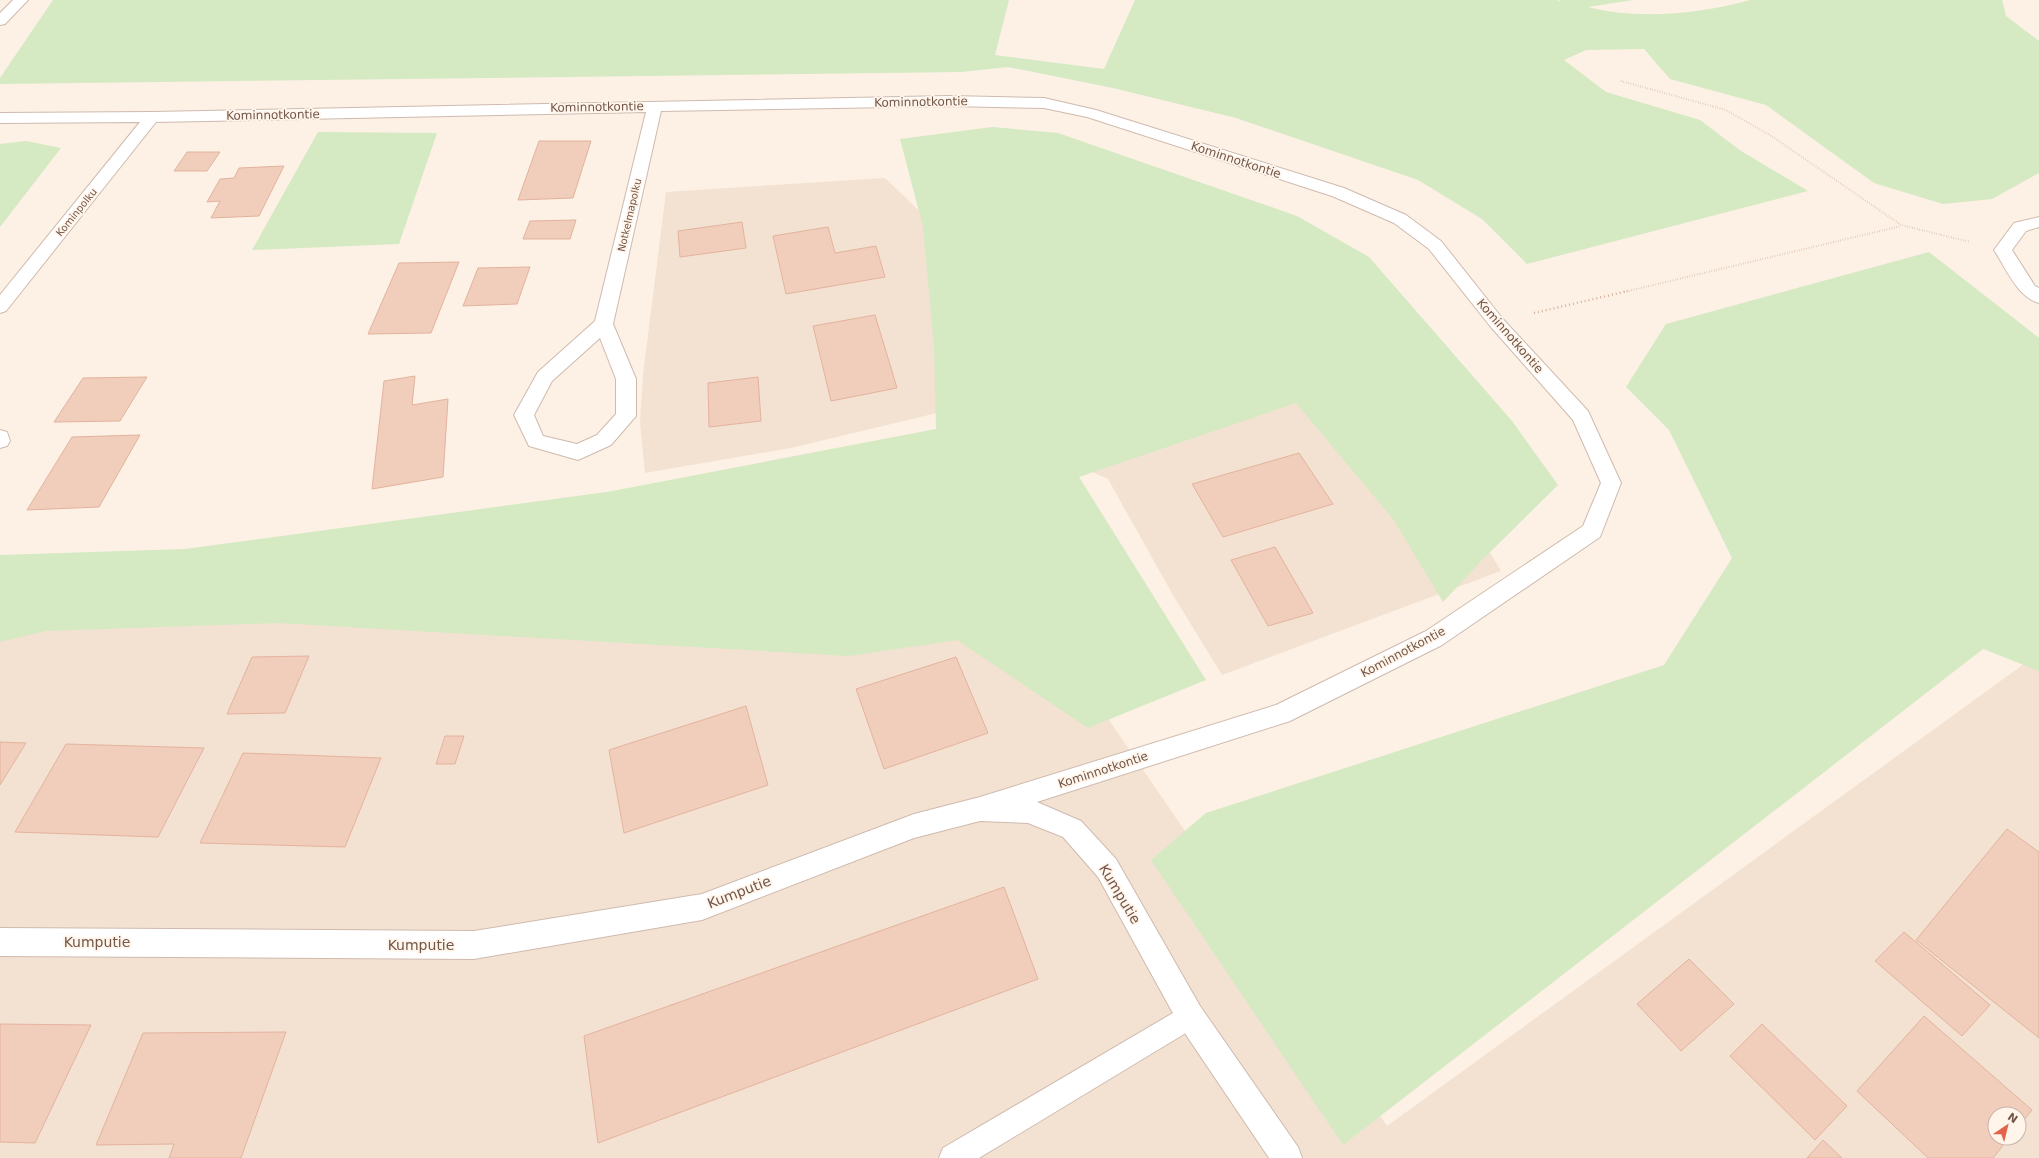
<svg xmlns="http://www.w3.org/2000/svg" width="2039" height="1158" font-family="'DejaVu Sans',sans-serif">
<style>
.residential{fill:#f3e2d2;fill-rule:evenodd}
.green{fill:#d5e9c3}
.building{fill:#f1cdbc;stroke:#e3b39d}
.lines{fill:none;stroke-linecap:round;stroke-linejoin:round}
.service-casing{stroke:#cfbaae;stroke-width:2}
.minor-casing{stroke:#cfbaae;stroke-width:2}
.path-far1{stroke:#d5b19f;stroke-width:2;stroke-dasharray:0.5 2;stroke-linecap:butt}
.path{stroke:#d5b19f;stroke-width:2.5;stroke-dasharray:1 3;stroke-linecap:butt}
.service{fill:#fff;fill-rule:evenodd}
.minor{fill:#fff;fill-rule:evenodd}
.labels{text-anchor:middle;stroke-width:3.5;stroke-linejoin:round;paint-order:stroke}
.far-street-label{font-size:10px;fill:#73564a;stroke:#fff5ea}
.street-label{font-size:12px;fill:#73564a;stroke:#fff5ea}
.near-street-label{font-size:14px;fill:#73564a;stroke:#fff5ea}
</style>
<rect width="100%" height="100%" fill="#fcf1e4"/>
<path class="residential" d="M885,178l98,94 318,117 164,122 36,60 -279,104 -49,-80 -65,-116 -85,-37 -86,-29 -146,35 -146,25 -5,-51 3,-47 23,-183z
M0,612h1035l352,514 652,-473v505h-2039zM1995,1114h24v24h-24z"/>
<path class="green" d="M53,0h956l-14,55 109,14 31,-69h422l4,2 -2,-2h74l-45,7c48,13 114,7 162,-7h252l4,16 33,25v132l-47,26 -49,5 -69,-21 -108,-78 -96,-26 -26,-30 -58,1 -22,10 42,32 94,28 41,31 67,40 -281,73 -45,-45 -64,-39 -182,-62 -123,-30 -105,-21 -47,5 -961,12v-6z
M992,127l66,6 239,83 72,41 143,164 46,64 -76,75 -39,42 -50,-83 -97,-116 -217,74 127,203 -118,48 -131,-88 -108,16 -571,-33 -232,8 -46,11v-87l185,-6 422,-57 329,-63 -2,-81 -11,-121 -23,-88z
M318,132l119,1 -38,111 -147,6z
M26,141l35,7 -61,79v-83z
M1929,252l110,86v333l-56,-22 -640,496 -192,-285 55,-47 458,-148 68,-107 -63,-128 -43,-43 40,-63z"/>
<path class="building" d="M539,141h52l-18,57 -55,2z
M187,152h33l-13,19h-33z
M284,166l-25,50 -48,2 9,-17 -13,1 13,-23 14,-1 5,-10z
M576,220l-6,19h-47l7,-18z
M742,222l4,26 -66,9 -2,-26z
M828,227l7,26 41,-7 9,31 -99,17 -13,-58z
M459,262l-28,71 -63,1 31,-71z
M530,267l-13,37 -54,2 15,-38z
M875,315l22,73 -66,13 -18,-75z
M415,376l-3,29 36,-6 -5,78 -71,12 12,-108z
M147,377l-27,44 -66,1 29,-44z
M758,377l3,44 -52,6 -1,-44z
M140,435l-41,72 -72,3 45,-73z
M1299,453l34,51 -110,33 -31,-53z
M1275,547l38,66 -45,13 -37,-66z
M309,656l-24,57 -58,1 25,-57z
M956,657l32,76 -104,36 -28,-80z
M746,706l22,79 -144,48 -15,-83z
M445,736h19l-9,28h-19z
M0,742l26,1 -26,42z
M66,744l138,4 -46,89 -143,-5z
M243,753l138,5 -36,89 -145,-4z
M2007,829l32,23v186l-123,-98z
M1004,887l34,92 -440,164 -14,-107z
M1904,932l86,73 -28,31 -87,-75z
M1689,959l45,45 -53,47 -44,-47z
M1924,1016l108,94 -13,16v-12h-24v24h14l-16,20h-65l-71,-67z
M0,1024l91,1 -56,118 -35,-1z
M1762,1024l85,82 -32,34 -85,-84z
M286,1032l-45,126h-72l5,-14 -78,1 47,-112z
M1823,1140l19,18h-35z"/>
<g class="lines">
<defs>
<path id="service" d="M1190,1003l9,4 4,9 -4,9 -220,133h-40l4,-10z"/>
<path id="minor" d="M13,0h15l-23,24 -5,1v-12z
M950,96l94,2 52,12 248,78 62,27 35,26 61,77 86,93 33,72 -21,54 -158,108 -152,76 -253,81 44,19 35,38 84,147 98,141 4,11h-33l-89,-132 -82,-149 -35,-40 -35,-14 -48,-2 -66,17 -212,82 -228,39 -474,-3v-28l474,3 228,-37 212,-80 66,-17 296,-92 150,-74 157,-105 18,-43 -28,-63 -83,-94 -61,-77 -35,-26 -62,-27 -245,-79 -43,-9 -94,-2 -289,5 -48,213 23,55v37l-25,29 -33,15 -49,-14 -15,-31 24,-43 57,-51 51,-209 -490,10 -150,189 -6,2v-18l140,-173 -140,1v-10l152,-1zM600,338l16,41v35l-19,21 -20,9 -34,-8 -9,-21 18,-34z
M2039,217v10l-13,4 -14,19 23,36 4,2v15c-22,-6 -33,-35 -45,-53l20,-27z
M0,430l7,2 3,9 -3,5 -7,2z"/>
</defs>
<use href="#service" class="service-casing"/>
<use href="#minor" class="minor-casing"/>
<path class="path-far1" d="M1621,81l105,29 47,27 128,88 69,17
M1624,292l277,-66"/>
<path class="path" d="M1534,313l94,-22"/>
<use href="#service" class="service"/>
<use href="#minor" class="minor"/>
</g>
<g class="labels">
<g class="far-street-label">
<text transform="translate(76 212) rotate(-51)" y="4">Kominpolku</text>
<text transform="translate(629 215) rotate(-77)" y="4">Notkelmapolku</text>
</g>
<g class="street-label">
<text transform="translate(921 102) rotate(-1)" y="4">Kominnotkontie</text>
<text transform="translate(597 107) rotate(-1)" y="4">Kominnotkontie</text>
<text transform="translate(273 115) rotate(-1)" y="4">Kominnotkontie</text>
<text transform="translate(1236 160) rotate(18)" y="4">Kominnotkontie</text>
<text transform="translate(1510 336) rotate(49)" y="4">Kominnotkontie</text>
<text transform="translate(1403 652) rotate(-28)" y="4">Kominnotkontie</text>
<text transform="translate(1103 770) rotate(-18)" y="4">Kominnotkontie</text>
</g>
<g class="near-street-label">
<text transform="translate(739 892) rotate(-21)" y="5">Kumputie</text>
<text transform="translate(1120 894) rotate(59)" y="5">Kumputie</text>
<text x="97" y="947">Kumputie</text>
<text x="421" y="950">Kumputie</text>
</g>
</g>
<g transform="translate(2007 1126) rotate(35)"><circle r="19" fill="#fff5ea" stroke="#c7b5aa"/>
<path d="M0-3L7 15L0 10L-7 15Z" fill="#e3634b"/>
<text y="-6" font-size="11" font-weight="bold" text-anchor="middle" fill="#73564a">N</text>
</g>
</svg>
